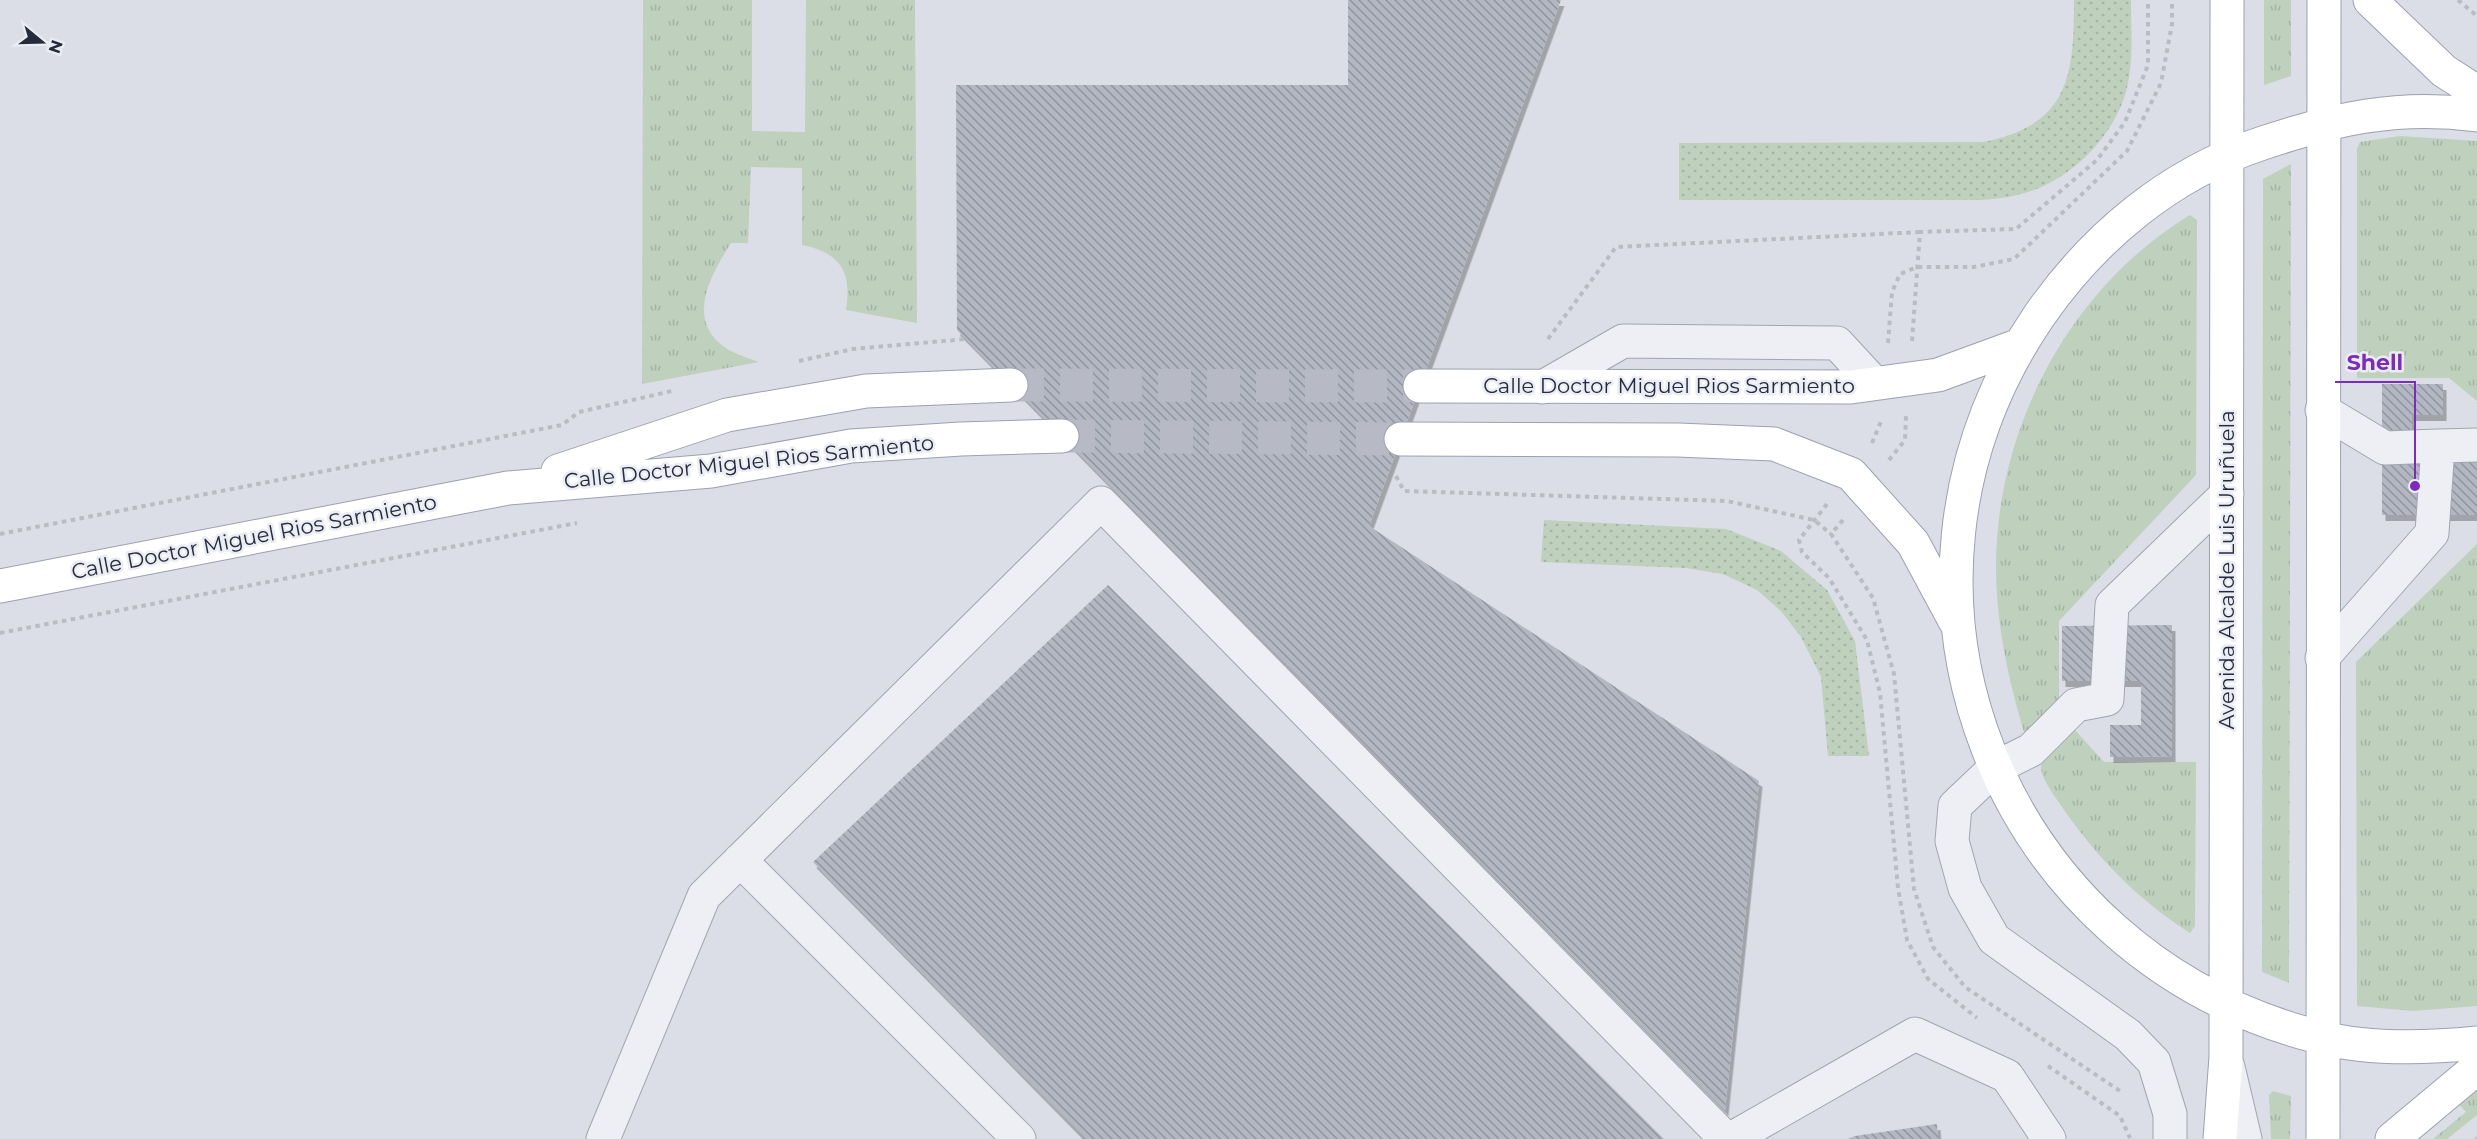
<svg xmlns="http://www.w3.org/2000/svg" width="2477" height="1139" font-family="Montserrat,sans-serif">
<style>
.grass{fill:url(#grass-tufts)}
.garden{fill:url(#garden-dots)}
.building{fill:url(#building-back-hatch);filter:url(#shadow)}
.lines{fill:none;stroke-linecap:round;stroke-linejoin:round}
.major-tunnel{stroke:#b7bac4;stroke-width:33;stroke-dasharray:33 16;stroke-linecap:butt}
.minor-casing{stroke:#a1a5af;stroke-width:35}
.major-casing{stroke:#9ba1b1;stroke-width:35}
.path{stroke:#babcc4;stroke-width:4;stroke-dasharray:4.5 4.5;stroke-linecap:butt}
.minor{stroke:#eeeff4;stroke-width:33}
.major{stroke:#fff;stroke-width:33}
.labels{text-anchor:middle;stroke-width:5;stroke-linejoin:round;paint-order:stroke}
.street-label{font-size:21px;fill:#262b3b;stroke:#ebedf4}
.leader{fill:none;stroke:#7b2cbf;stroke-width:2}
.callout-dot{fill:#7b2cbf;stroke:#ebedf4;stroke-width:2}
.callout-label{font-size:22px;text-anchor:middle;font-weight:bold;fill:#7b2cbf;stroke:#ebedf4;stroke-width:5;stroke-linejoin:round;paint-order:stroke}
</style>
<defs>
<pattern id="grass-tufts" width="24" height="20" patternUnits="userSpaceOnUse" patternTransform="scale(1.5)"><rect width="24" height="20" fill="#bfd0bd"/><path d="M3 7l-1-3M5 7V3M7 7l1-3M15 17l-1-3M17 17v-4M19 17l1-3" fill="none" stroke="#a4b3a3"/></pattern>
<pattern id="garden-dots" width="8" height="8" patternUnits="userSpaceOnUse" patternTransform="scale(1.5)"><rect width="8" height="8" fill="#bfd0bd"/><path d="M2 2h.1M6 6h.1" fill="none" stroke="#a4b3a3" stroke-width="1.8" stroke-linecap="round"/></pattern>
<pattern id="building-back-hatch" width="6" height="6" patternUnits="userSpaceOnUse" patternTransform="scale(1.5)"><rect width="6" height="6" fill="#b3b7c2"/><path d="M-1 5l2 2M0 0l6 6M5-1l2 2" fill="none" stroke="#91959f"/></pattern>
<filter id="shadow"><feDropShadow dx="3.5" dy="6" stdDeviation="0" flood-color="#0004"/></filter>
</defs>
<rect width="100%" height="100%" fill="#dbdee6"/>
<path class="grass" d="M643,0h109v131l53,1 1,-132h109l2,323 -71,-13c6,-38 -5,-57 -44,-65v-77l-51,-1 -3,76h-17c-17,27 -43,69 -14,98 11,11 28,16 42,21l-117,22z
M2264,0h27v76l-27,9z
M2400,136l77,5v260l-28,-23h-92v-230l3,-6z
M2291,164l-2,819 -27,-11 1,-793z
M2190,215l7,5 -1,255 -137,146v80l-34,34c-17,-56 -29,-112 -29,-170 1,-139 74,-277 194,-350z
M2477,544v462l-64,5 -56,-5 -1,-344z
M2074,729l30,33h92l-1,164 -5,7c-53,-34 -95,-77 -130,-129 -6,-9 -19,-26 -19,-37 0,-13 24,-29 33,-38z
M2477,1086v29l-30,24h-14l33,-27 -11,-12z
M2273,1091l18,5 -1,43h-19l-2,-44z"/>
<path class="garden" d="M2074,0h57c0,30 3,62 -5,92 -14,48 -59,92 -109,103 -11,3 -24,4 -36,5h-302v-57l304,-1c86,-17 91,-65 91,-142z
M1544,520l182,9 55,22 46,39 28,51 14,115h-41l-7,-79 -20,-40 -20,-26 -24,-21 -34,-16 -37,-6 -145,-6z"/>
<path class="building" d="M1348,0h213l-192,526 390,255 -34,329 -768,-780 -1,-245h392z
M2382,384h61v31h-31v44l65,-1v57h-95z
M1108,585l556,554h-579l-272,-277z
M2172,625v131l-62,1v-32h31v-44h-79v-55z
M1937,1124l1,15h-90l7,-3z"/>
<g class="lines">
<path class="major-tunnel" d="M1011,385l409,1
M1062,436l339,3"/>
<defs>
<path id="minor" d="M1543,387l80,-46 214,2 37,40
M2322,410l63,38 53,-2
M2322,658l110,-125 6,-87 39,-1
M740,860l279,279
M2228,1067l17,72
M603,1139l101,-243 397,-393 625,636
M1731,1139l184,-105 92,42 42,63
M2170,1139v-25l-16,-52 -26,-27 -134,-96 -29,-51 -13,-47 3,-35 40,-38 36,-18 45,-45 31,-6 5,-94 115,-111"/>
<path id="major" d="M2370,0l74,71 33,21
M2477,115c-79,-11 -143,4 -217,29 -91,30 -167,94 -221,172 -188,276 -40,641 280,721 49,13 109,11 158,6
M1420,386l431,1 87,-12 82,-30
M1401,439l277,1 96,4 77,30 62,69 42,78
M558,471l169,-56 139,-24 145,-6
M0,586l508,-98 203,-17 140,-25 110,-7 101,-3
M2220,1139l6,-82 1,-1057
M2323,1139l1,-1139
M2392,1139l85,-71"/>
</defs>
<use href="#minor" class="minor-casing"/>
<use href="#major" class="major-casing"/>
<path class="path" d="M2458,0l19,16
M1548,339l68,-92 304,-15
M1912,341l8,-109 96,-3 81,-69 28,-38 23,-57v-65
M1888,343l4,-51 8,-18 17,-7h57l40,-8 113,-108 34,-68 11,-59v-24
M799,361l54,-12 113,-10
M1872,443l10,-24
M1889,460l16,-20 1,-24
M1396,476l8,15 323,10 87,19 17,14
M1827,504l-28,36 3,12 27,26 38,62 13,53 18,195 9,52 21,39 49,39
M1843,520l-12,14 42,64 21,76 20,215 19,58 32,40 158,106
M0,534l562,-109 17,-13 93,-21
M0,633l577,-110
M2048,1066l72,50 10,22
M2476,1139l1,-1"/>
<use href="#minor" class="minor"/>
<use href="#major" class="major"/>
</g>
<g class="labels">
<g class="street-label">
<text x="1669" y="393">Calle Doctor Miguel Rios Sarmiento</text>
<text transform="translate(749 462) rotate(-6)" y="7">Calle Doctor Miguel Rios Sarmiento</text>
<text transform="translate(254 537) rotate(-11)" y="7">Calle Doctor Miguel Rios Sarmiento</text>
<text transform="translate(2227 570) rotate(-90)" y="7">Avenida Alcalde Luis Uruñuela</text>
</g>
</g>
<path class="leader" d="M2415 486L2415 382H2335"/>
<circle class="callout-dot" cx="2415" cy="486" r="6"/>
<g class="callout-label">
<text x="2375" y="370">Shell</text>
</g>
<g transform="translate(42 42) rotate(109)" stroke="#ebedf4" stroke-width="4.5" paint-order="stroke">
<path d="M0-4.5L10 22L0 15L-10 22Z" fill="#262b3b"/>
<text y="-9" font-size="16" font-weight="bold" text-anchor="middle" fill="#262b3b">N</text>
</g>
</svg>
